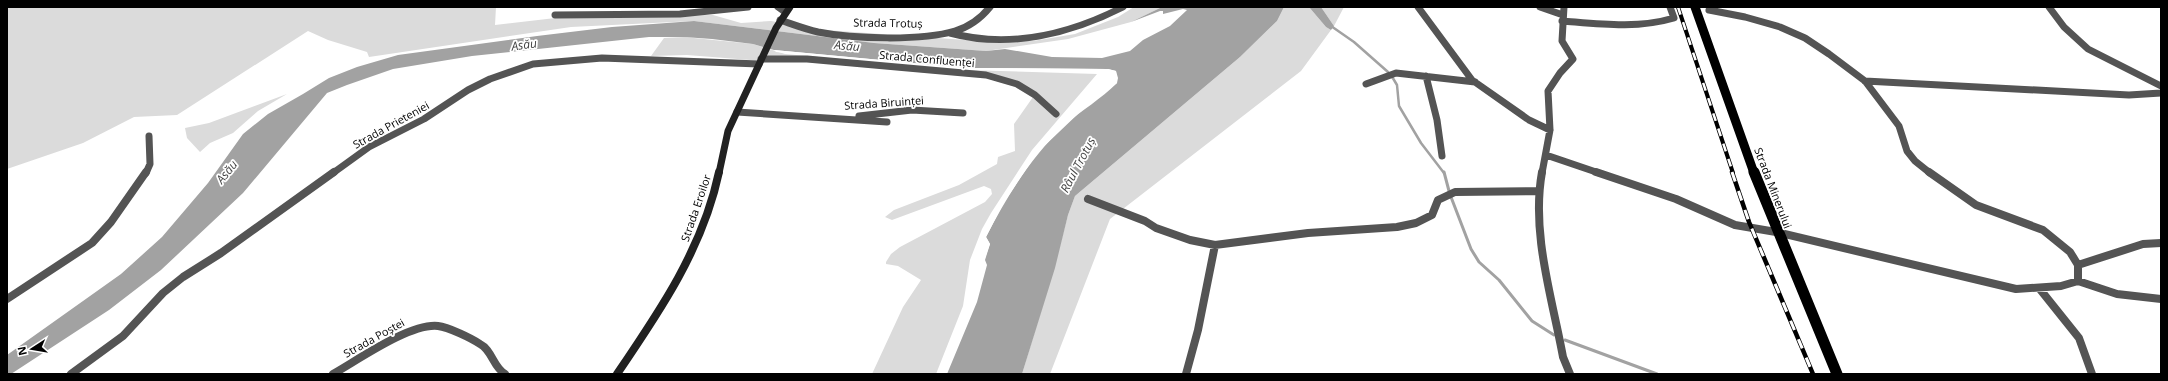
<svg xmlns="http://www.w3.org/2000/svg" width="2168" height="381" font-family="'Open Sans',sans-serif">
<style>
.green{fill:#dbdbdb}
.water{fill:#a2a2a2}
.pier{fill:#fff}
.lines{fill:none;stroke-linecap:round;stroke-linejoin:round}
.stream-far1{stroke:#a2a2a2;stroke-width:2.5}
.stream{stroke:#a2a2a2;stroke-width:3}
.minor-far1{stroke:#545454;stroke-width:7}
.minor{stroke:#545454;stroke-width:8}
.secondary-far1{stroke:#212121;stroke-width:7}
.secondary{stroke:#212121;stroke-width:8}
.primary-far1{stroke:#000;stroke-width:9}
.primary{stroke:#000;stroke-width:11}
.rail-far1-casing{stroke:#000;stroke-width:4}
.rail-casing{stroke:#000;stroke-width:4.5}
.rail-far1{stroke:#fff;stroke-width:2.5;stroke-dasharray:8;stroke-linecap:butt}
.rail{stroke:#fff;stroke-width:3;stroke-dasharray:10;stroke-linecap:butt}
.labels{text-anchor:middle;stroke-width:3.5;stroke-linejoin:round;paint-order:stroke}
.street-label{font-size:11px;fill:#000;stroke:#fff}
.water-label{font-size:12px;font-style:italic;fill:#434343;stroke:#fff}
</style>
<rect width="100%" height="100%" fill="#fff"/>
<path class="green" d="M7,7h489l-1,18 69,-8 149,-2 28,8 30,-2 54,9 169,12 39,-1 42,-7 43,-17 16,-10h28l-31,15 -63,17 -82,12 -112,-8 -180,-22 -123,6 -202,30 -2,-5 -39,-12 -20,-9 -131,84 -43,2 -51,26 -76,26z
M1284,7h25l17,20 5,3 -30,41 -191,148 -60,155h-28l32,-106 14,-53 7,-19 165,-139 37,-36z
M1321,7h23l-10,19z
M684,37l69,7 32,10 180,16 132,4 -65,76 -41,63 -9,16 -12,31 -7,46 -27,68h-64l31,-67 18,-27 -23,-14 -12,-2v-2l5,-8 9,-7 85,-45 7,-8 -1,-5 -7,-3 -92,34 -7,-3 9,-7 65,-25 38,-21 1,-7 17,-6 -1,-27 19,-27 -20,-11 -27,-8 -178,-16 -45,-1 -76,-6 -36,1 13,-18z
M287,94l-29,17 -25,22 -23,10 -10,9 -13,-14 -2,-10 24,-5z"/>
<path class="water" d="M1162,7h122l-7,14 -37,36 -165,139 -7,19 -13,53 -33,106h-75l30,-72 10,-37 -2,-5 5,-16 -4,-7c21,-41 45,-80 79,-112 17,-15 36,-26 52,-42l-1,-12 -8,-2 -141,-1 -193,-18 -21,-6 -41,-5 -28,-2h-35l-177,19 -79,13 -46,16 -20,8 -84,100 -82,77 -52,40 -98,64h-4v-19l114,-81 41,-37 46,-54 35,-49 25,-20 35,-20 26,-16 28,-11 41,-12 139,-19 75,-9 82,-6 180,22 112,8 19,-2 47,8 50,1 28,-7 13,-11 27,-14 17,-16 -4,-1 -20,5v-3h-3l-29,11z
M1309,7h12l13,19 -3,4 -5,-3z"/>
<path class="pier" d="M774,50l192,18 142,1 8,2 2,7 -1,5 -20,16 18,-17v-9l-167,-4 -172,-17z
M1080,112l-43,41 -34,51 -17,33 4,7 -6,17 4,-17 -4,-7 18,-35 34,-50 29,-29z"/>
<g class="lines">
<path class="stream-far1" d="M1331,26l23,16 34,30
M1391,75l6,10 2,21 22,37 23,30"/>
<path class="stream" d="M1444,172l5,19
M1451,197l20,52 8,13 20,18 33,41 22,14
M1565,340l92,34"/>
<path class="minor-far1" d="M778,7l7,5
M1418,7l54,73 57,40 21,10
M1540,7l23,8
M2049,7l15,20 24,22 73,37
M1709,10l36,7 35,10 25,11 24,16 36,27 34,45 8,25 8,10 15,12
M555,15l125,-1 68,-7
M780,20c12,4 25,9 38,12 35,7 104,9 137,-1 14,-4 26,-13 35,-24
M1562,21c38,3 75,8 112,-3l-4,-11
M950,33c59,16 120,1 173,-26
M761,59h46l179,16 31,9 18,11 21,19
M1426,76l11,44 5,36
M1865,81l264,14 32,-2
M1366,84l30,-11 79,9
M737,112l150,10
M859,116l53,-6 51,3
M1546,155l53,18
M146,173l4,-9 -1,-28
M333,173l36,-26 55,-28 44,-29 22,-11 43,-15 69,-6 157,6
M1542,173l8,-43 -2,-39 12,-18 13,-14 -11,-18 2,-34"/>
<path class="minor" d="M1542,172c-11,61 10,125 21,185l7,17
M1596,172l80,27 59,26 41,7 240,57 45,-3 17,-5v-16l-8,-13 -27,-22 -67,-25 -47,-33
M1088,199l57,22 11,7 34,12 25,5 93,-12 89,-6 19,-4 16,-8 6,-15 17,-8 84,-1
M2078,265l65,-21 18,-1
M2078,281l39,13 44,5
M2039,288l40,50 13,36
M7,299l85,-56 19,-21 35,-50
M71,374l52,-38 40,-43 20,-16 38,-24 113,-81
M333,374c25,-14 77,-51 105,-48 10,1 33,12 42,18 12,6 13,23 25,30
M1186,374l12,-44 17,-85"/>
<path class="secondary-far1" d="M719,173l9,-42 48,-103 14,-21"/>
<path class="secondary" d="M617,374c43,-63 86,-126 102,-202"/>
<path class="primary-far1" d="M1695,7l59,166"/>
<path class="primary" d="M1754,172l83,202"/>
<defs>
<path id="rail-far1" d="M1678,7l55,166"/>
<path id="rail" d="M1732,172l17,50 64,152"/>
</defs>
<use href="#rail-far1" class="rail-far1-casing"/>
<use href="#rail" class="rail-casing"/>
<use href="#rail-far1" class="rail-far1"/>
<use href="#rail" class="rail"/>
</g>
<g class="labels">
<g class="street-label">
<text transform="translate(888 23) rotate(1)" y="4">Strada Trotuș</text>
<text transform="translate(927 59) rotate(5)" y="4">Strada Confluenței</text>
<text transform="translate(884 103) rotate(-4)" y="4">Strada Biruinței</text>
<text transform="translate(391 125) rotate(-29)" y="4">Strada Prieteniei</text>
<text transform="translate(1773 188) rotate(69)" y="4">Strada Minerului</text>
<text transform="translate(696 208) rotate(-71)" y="4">Strada Eroilor</text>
<text transform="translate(374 338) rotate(-29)" y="4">Strada Poștei</text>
</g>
<g class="water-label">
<text transform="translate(524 45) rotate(-8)" y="4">Asău</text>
<text transform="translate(847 46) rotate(5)" y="4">Asău</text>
<text transform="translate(1078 165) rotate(-62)" y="4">Râul Trotuș</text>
<text transform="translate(227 172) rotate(-51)" y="4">Asău</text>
</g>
</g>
<rect width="2168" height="381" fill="none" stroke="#000000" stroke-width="16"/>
<g transform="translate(32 349) rotate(258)" stroke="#ffffff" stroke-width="3" paint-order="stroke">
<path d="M0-3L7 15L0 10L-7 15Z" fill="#000000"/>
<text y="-6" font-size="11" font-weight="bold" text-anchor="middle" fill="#000000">N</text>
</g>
</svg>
